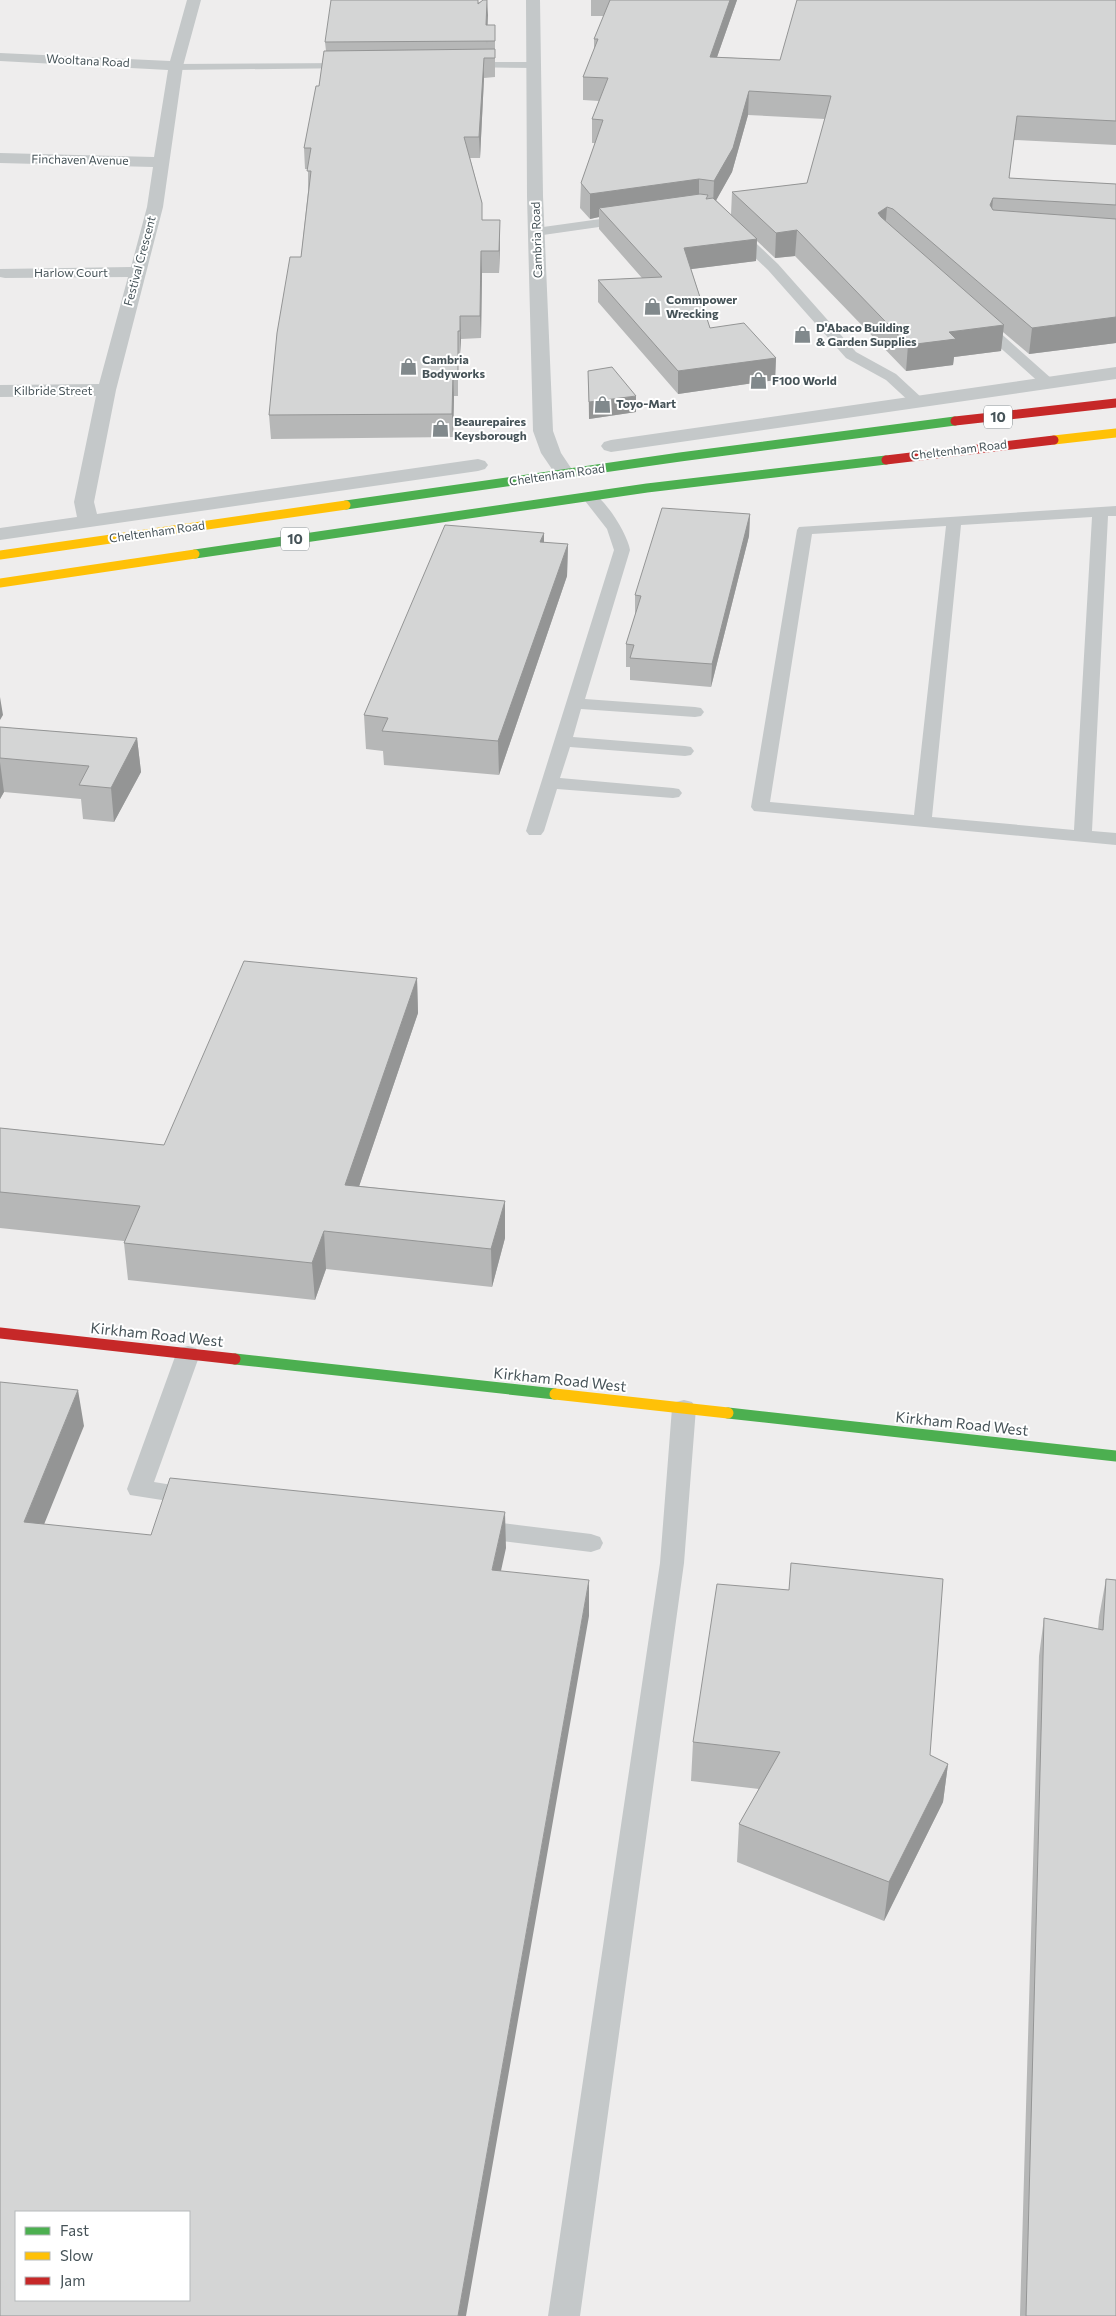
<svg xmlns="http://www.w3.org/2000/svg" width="1116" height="2316" font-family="Commissioner,sans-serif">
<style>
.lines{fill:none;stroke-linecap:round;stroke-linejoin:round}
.lane{fill:#c4c8c9;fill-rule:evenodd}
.street{fill:#c4c8c9;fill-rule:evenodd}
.fast-far1{stroke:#4caf50;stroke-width:9}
.fast{stroke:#4caf50;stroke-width:11}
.slow-far1{stroke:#ffc107;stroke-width:9}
.slow{stroke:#ffc107;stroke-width:11}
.jam-far1{stroke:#c62828;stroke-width:9}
.jam{stroke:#c62828;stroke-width:11}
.wall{fill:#b6b7b7;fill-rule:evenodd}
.shaded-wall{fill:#949595}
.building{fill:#d4d5d5;stroke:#949595;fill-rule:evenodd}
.labels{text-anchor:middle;stroke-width:4;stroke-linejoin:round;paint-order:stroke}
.far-street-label{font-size:12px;fill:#465358;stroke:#fff}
.far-poi-label{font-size:12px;font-weight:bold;fill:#465358;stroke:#fff;text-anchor:start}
.shield{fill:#fff;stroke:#7e878a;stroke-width:1}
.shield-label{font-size:14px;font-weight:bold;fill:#465358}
.street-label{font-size:15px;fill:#465358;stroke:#fff}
</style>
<rect width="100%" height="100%" fill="#eeeded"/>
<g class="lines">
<path class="lane" d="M467,62h67l6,3 -6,3 -71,-1 -2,-2z
M351,63l4,1 2,2 -2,2 -179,2 -6,-3 6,-3z
M629,215l6,4 -1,3 -98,14 -6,-4 6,-4z
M736,228l5,1 37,35 78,88 40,22 26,24 2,3 -2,3h-10l-26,-24 -40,-22 -78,-88 -37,-35 -1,-3 1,-3z
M982,320l5,1 65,58 2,3 -2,3h-10l-65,-58 -2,-3z
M590,492c14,4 38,43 40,58l-45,149 110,8 6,1 3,4 -3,4 -6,1 -114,-8 -8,28 112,9 6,1 3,4 -3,4 -6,1 -115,-9 -10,31 113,10 6,1 3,4 -3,4 -6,1 -116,-9 -13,42 -3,4h-12l-3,-4 88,-281 -7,-21 -25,-32 3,-3z
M1116,506v10h-8l-16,315 24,2v12l-362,-34 -3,-4 46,-277 2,-3zM1092,517l-18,313 -142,-13 29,-292zM946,526l-32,289 -144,-13 42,-268z
M188,1346l8,2 4,6 -46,128 49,8 3,6 -3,6 -9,3 -64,-10 -3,-6 49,-135 4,-6z
M684,1400l8,2 4,6 -12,155 -104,753h-32l112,-753 12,-155 4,-6z
M477,1520l114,14 9,3 3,6 -3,6 -9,3 -114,-14 -9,-3 -3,-6 3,-6z"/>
<path class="street" d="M187,0h14l-18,66 -20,141 -47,183 -22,112 3,12 381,-55 7,2 3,4 -3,4 -7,2 -478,69v-12l77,-11 -3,-15 22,-106 -96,1v-12l99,-1 29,-107 -123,1 -5,-1v-8l131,-2 16,-60 6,-40 -153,-4v-10l154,4 14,-87 -168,-9v-8l170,8z
M526,0h14l3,196 10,235 8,22 14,21 -3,4 -7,2 -7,-2 -17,-25 -8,-22 -6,-235z
M1116,367v12l-505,73 -7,-2 -3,-4 3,-4 7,-2z"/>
<path class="fast-far1" d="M346,505l334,-48 275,-36
M195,554l452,-66 239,-28"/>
<path class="fast" d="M235,1359l320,35
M728,1413l388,43"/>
<path class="slow-far1" d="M1054,440l62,-7
M0,555l346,-50
M0,583l195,-29"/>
<path class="slow" d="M555,1394l173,19"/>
<path class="jam-far1" d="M955,421l161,-18
M886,460l168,-20"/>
<path class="jam" d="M0,1333l235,26"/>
</g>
<path class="wall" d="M487,0v25h8v52l-11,1 -4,80h-10l12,45v17l18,22 -1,31h-17l-1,65 -20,1 -1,15h-2v42h-4l-1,41 -182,2 -2,-24 32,-158 7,-65v-23h-3l-1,-21 15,-62 7,-35 -1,-9z
M591,0h146l-20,57 63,3 336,-60v145l-102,-5 -5,38 107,6v159l-87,11 -26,-22 -2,19 -47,6 -1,8 -47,6 -111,-115 -20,2 -18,-17 -1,20 -65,8 19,59 66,30 -1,22 -97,14 -80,-92v-22l44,-2 -43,-49v-12l-9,2 -10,-11 1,-25 14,-40h-3v-24l7,-18 -16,-1v-23l11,-27v-11l10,-23h-13zM748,115l77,4 -18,64 -75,9 -1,23 -15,-15 16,-28z
M588,371l48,41 -47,7z
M750,514l-1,22 -38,151 -81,-7v-13h-4v-23l9,-28v-21z
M544,543l24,1 -1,32 -68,199 -115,-10 -1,-14 -17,-2 -2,-34z
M0,727l137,11 4,34 -27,50 -31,-3 -2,-20 -77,-7 -4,7z
M417,978l1,35 -59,173 146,15v37l-13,49 -166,-18 -11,31 -187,-20 -4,-37v-2l-124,-13v-100l164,17z
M1106,1579l10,737h-96l19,-660 5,-38 54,11 1,-12z
M693,1742l237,13 18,9 -5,38 -59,119 -147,-59 2,-38 20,-35 -68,-8z"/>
<path class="shaded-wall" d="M487,0l1,15 -1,29 -1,-19z
M730,0h7l-28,80 1,-23z
M484,58v20l-4,80 -1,-21z
M749,91l-1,24 -16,57 -19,34 1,-25z
M699,179v24l-100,5v9l-9,2v-25z
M993,198l-2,25 -1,-18z
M887,207l-2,25 -7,-19z
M500,220v22l-1,31v-22z
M797,230l-2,26 -20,2 1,-25z
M757,239l-1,22 -72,9v-22z
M481,251l1,22 -1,65 -1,-22z
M460,316l1,23 -1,15z
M1116,317v26l-87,11 3,-26z
M1004,325l-3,26 -47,6 -1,8 -47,6 2,-26 41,-13z
M776,358l-1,22 -97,14v-23z
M453,373l1,23 -1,41 -1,-23z
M636,396v16l-47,7v-17z
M750,514l-1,22 -38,151 1,-23z
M544,533v32l-4,-23z
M568,544l-1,32 -68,199 -1,-34z
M0,697l3,18 -3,5z
M137,738l4,34 -27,50 -3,-34z
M0,762l4,30 -4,7z
M417,978l1,35 -71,209 -2,-37z
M505,1201v37l-13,49 -1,-38z
M324,1231l2,38 -11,31 -3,-37z
M78,1390l6,36 -54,133 -6,-37z
M505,1512l1,36 -13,59 -1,-37z
M589,1580v36l-123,700h-8z
M948,1764l-5,38 -59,119 5,-39z"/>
<path class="building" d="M331,0h147v4l5,-4h4l-1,25h9v16l-170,1z
M610,0h120l-20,57 70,3 17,-60h319v121l-99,-5 -8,62 107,6v21l-123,-7 -3,7 3,5 123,9v98l-84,11 -139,-119 -6,-2 -9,6 3,4 123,108 -55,7 7,7 -48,6 -111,-115 -21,3 -44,-41 75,-9 24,-87 -82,-5 -16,57 -19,33 -15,-2 -109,15 -9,-11 22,-63 -11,-1 16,-41 -25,-1 15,-38h-4z
M495,49v9h-11l-5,79h-15l18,66v17h18l-1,31h-18l-1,65h-20v15h-2v42h-5l-1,41 -183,1 8,-82 13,-76h11l10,-86h-4l4,-23h-7l12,-62h3l5,-35z
M700,194l8,1 -2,4 7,-1 44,41 -73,9 26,80 34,-5 32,35 -98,13 -80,-91 64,-3 -63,-69z
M612,367l24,29 -47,6 -1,-31z
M662,508l88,6 -38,150 -82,-6 4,-13 -8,-1 15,-48 -6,-1z
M445,525l99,8 -4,9 28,2 -70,197 -116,-10 6,-13 -24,-3z
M0,727l137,11 -26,50 -32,-3 10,-19 -89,-8z
M244,961l173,17 -72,207 160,16 -14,48 -167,-18 -12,32 -188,-20 16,-37 -140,-14v-64l164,17z
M0,1382l78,8 -54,132 127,13 19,-57 335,34 -13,58 97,10 -131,736h-458zM16,2212h173v88h-173z
M791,1563l152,16 -13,176 18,9 -59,118 -150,-58 41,-72 -87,-10 24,-158 72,6z
M1106,1579l10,1v736h-90l18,-698 59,12z"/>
<defs>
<symbol id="shop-bare" viewBox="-9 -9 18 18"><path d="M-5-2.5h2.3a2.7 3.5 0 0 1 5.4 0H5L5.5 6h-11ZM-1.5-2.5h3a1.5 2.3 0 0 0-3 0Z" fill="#81898c" stroke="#fff" stroke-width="2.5" paint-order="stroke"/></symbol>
</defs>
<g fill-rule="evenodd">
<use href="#shop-bare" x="640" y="294" width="25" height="25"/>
<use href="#shop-bare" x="790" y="322" width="25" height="25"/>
<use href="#shop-bare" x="396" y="354" width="25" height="25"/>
<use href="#shop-bare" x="746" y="368" width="25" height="25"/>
<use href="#shop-bare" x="590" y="392" width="25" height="25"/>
<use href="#shop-bare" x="428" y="416" width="25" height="25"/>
</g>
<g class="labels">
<g class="far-street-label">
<text transform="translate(88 61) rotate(3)" y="4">Wooltana Road</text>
<text transform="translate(80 160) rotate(1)" y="4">Finchaven Avenue</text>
<text transform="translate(537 240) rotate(-92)" y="4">Cambria Road</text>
<text transform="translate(140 261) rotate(-75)" y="4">Festival Crescent</text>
<text x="71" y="277">Harlow Court</text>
<text x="53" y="395">Kilbride Street</text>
<text transform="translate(959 450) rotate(-7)" y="4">Cheltenham Road</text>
<text transform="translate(557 475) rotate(-8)" y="4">Cheltenham Road</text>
<text transform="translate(157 532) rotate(-8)" y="4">Cheltenham Road</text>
</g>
<g class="far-poi-label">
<text x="666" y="304">Commpower<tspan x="666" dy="14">Wrecking</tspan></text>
<text x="816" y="332">D'Abaco Building<tspan x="816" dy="14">&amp; Garden Supplies</tspan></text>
<text x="422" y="364">Cambria<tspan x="422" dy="14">Bodyworks</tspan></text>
<text x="772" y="385">F100 World</text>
<text x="616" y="408">Toyo-Mart</text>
<text x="454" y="426">Beaurepaires<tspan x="454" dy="14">Keysborough</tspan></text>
</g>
<g class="shield">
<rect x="984" y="405.5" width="28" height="23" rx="4"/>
<rect x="281" y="527.5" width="28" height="23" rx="4"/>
</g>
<g class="shield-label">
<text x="998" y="422">10</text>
<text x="295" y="544">10</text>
</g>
<g class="street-label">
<text transform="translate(157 1335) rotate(6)" y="5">Kirkham Road West</text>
<text transform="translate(560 1380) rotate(6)" y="5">Kirkham Road West</text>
<text transform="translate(962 1424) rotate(6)" y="5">Kirkham Road West</text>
</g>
</g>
<rect x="15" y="2211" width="175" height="90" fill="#ffffff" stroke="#b5babc"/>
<rect x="25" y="2227" width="25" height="8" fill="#4caf50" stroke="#b5babc"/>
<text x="60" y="2236" font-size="15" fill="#465358">Fast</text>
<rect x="25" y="2252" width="25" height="8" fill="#ffc107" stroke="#b5babc"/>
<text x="60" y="2261" font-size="15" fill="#465358">Slow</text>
<rect x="25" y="2277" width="25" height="8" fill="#c62828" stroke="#b5babc"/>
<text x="60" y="2286" font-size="15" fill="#465358">Jam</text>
</svg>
